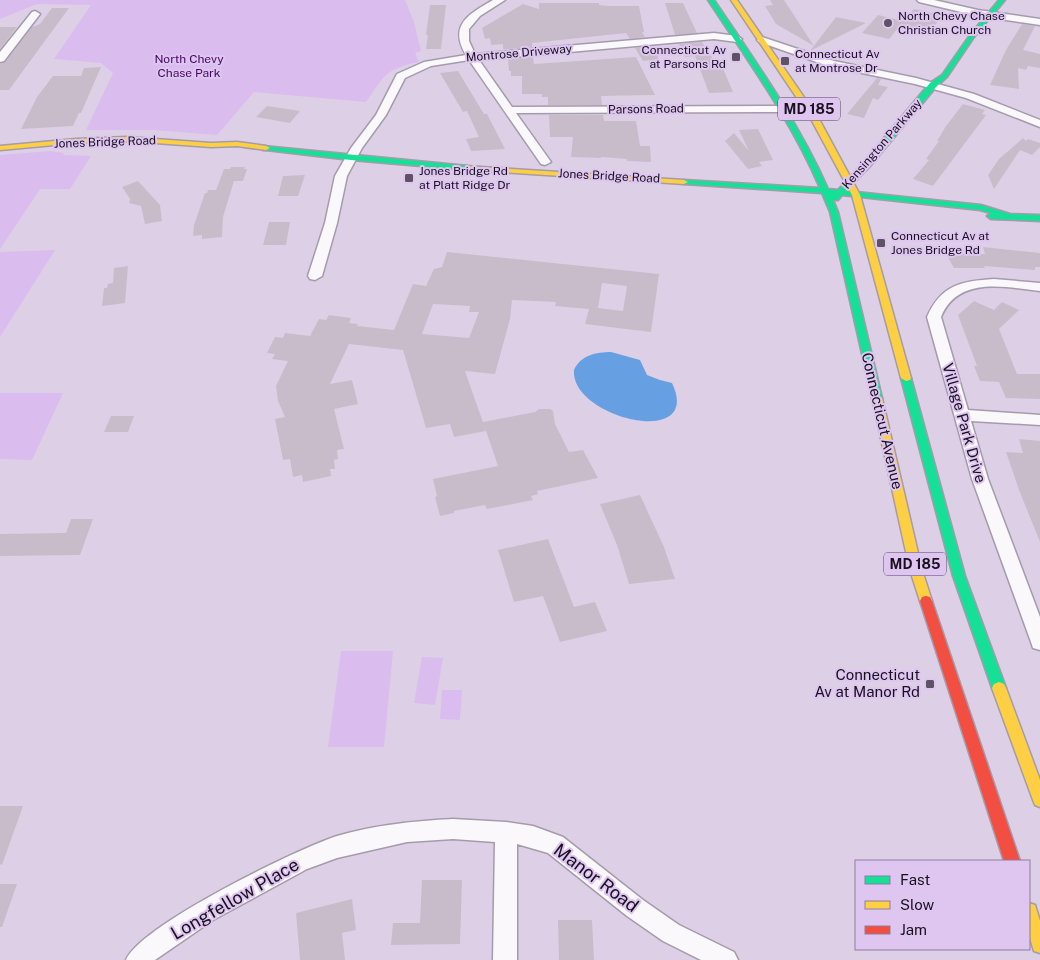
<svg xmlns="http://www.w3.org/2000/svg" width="1040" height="960" font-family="'Public Sans',sans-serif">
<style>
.green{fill:#dabcef}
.water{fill:#67a0e2}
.building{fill:#c8bccb;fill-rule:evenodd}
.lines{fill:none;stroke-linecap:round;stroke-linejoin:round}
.street-casing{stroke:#a49bab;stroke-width:3}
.fast-casing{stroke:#a49bab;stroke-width:3}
.slow-casing{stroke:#a49bab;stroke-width:3}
.jam-casing{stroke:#a49bab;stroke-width:3}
.street{fill:#faf8fb;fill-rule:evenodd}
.fast{fill:#16e098;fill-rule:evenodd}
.slow{fill:#ffcf43;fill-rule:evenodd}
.jam{fill:#f24e42;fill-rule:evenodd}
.poi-dot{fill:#5d5364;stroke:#dec6f0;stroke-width:2}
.labels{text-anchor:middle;stroke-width:4;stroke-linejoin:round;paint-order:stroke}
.far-poi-label{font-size:12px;fill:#18101e;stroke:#dec6f0;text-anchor:start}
.far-street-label{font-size:12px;fill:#18101e;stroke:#dec6f0}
.far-park-label{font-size:12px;fill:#440561;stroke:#dec6f0}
.shield{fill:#dec6f0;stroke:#53475d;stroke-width:1}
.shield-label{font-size:14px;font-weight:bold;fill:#18101e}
.street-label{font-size:15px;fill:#18101e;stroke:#dec6f0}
.poi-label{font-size:15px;fill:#18101e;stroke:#dec6f0;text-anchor:end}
.near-street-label{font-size:18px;fill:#18101e;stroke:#dec6f0}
</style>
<rect width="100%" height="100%" fill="#ddd0e6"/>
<path class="green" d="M0,0h405l9,22 7,29 -6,2 4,9c-34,7 -34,13 -53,40l-112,-10 -37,43 -64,-5h-67l27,-57 -12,-10 -47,-4 37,-54 -54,-1 -37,15z
M50,151l14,2 -1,2 28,1 -21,33h-30l-40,60v-94z
M55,250l-55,87v-85z
M0,393h63l-31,67 -32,-1z
M341,651h52l-9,96h-56z
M422,657l21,1 -8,47 -21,-2z
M442,690h20l-2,30 -20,-1z"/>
<path class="water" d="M611,352l29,8 7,15 13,5 12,3c32,67 -102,35 -98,-13 7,-15 22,-18 37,-18z"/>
<path class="building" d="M770,0h14l30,46 -38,-22 -11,-18 8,-1z
M539,3h60v2l9,1h31l5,26h-2l3,5 -15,2 -4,-6 -94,10v4l-25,2h-4v-5l-12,1 -1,-7 -5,1 -3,-11 41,-24 16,5z
M665,3h18l14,30 -22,2z
M430,5h16l-5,44h-15l2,-14h-2z
M52,8h17l-60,82h-9v-26l5,-2 27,-35 8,-3z
M914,9l29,6 -16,20 -29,-7 -9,11 -27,-6 16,-18 25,6z
M836,17l30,6 -56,28z
M1022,24l13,2 -12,24 17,4v14l-12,-2 -2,4 -8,-2 1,21 -29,-4 16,-35z
M0,27h17l-17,22z
M702,42l11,17h6l14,33 -24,1 -14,-37 -10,1 -6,-13z
M651,46l8,13 -16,2 -8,-13z
M533,57l1,7 102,-7 19,38 -54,1 1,9h-54v-8h-6v-3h-20v-18h-11v-5h-2l-1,-12z
M101,67l-20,46h-2l-6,13 -52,3 16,-32 16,-21h28l3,-8z
M458,71l26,43h3l18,35 -34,2 -5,-12 13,-2 -12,-26 -4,1 -23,-39z
M877,78l4,1 -3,6 10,2 -10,13 -5,-2 -9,20 -17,-4z
M963,104l22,6 -3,4 4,1 -53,71 -20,-7 16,-19 -3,-1 13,-18h-2l9,-15z
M267,106l33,5 -10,12 -34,-6z
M549,115h54l1,6h32l4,25h10l1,16 -24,-1v-2l-26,-2v1l-30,-1 2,-20h-23z
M758,129l15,31 -14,2 3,4 -14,3 -23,-28 9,-8 15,18 -10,-21z
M1023,138l3,3 2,-2 12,4v4l-8,8 -12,-5 -26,39 -6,-14 11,-16z
M231,167h14l-1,2h3l-4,12h-9l-11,36 -1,20 -20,2v-4l-9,1 1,-11 11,-32h2l1,-3h8l8,-21h6z
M305,175l-7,21h-20l5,-20z
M138,181l22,24 2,16 -17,3 -4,-18 -12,-3 1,-4 -8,-12z
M269,222h21l-4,23h-23z
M983,247l57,6v14h-5v3l-51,-4 1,2h-31l-8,-14h39z
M447,252l212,22 -8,58 -66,-8 4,-15 -34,-3 1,-4 -44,-2 -2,19 -15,55 -30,-3 21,60 -32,6 -4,-13 -24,4 -23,-78 -54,-6 -19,40 22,-4 6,24 -24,5 10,40 -7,1 1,9 -4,1 1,9h-5l1,7 -28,6 -1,-7 -9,2 -3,-18 -7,1 -8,-41 10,-2 -7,-16 -2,-15 12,-25 -16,-2 3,-5 -8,-1 8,-16 8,1 2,-5 25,3 9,-17 7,1 3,-5 22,3 -2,5 9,1 -1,2 37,4 19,-46 13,2 8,-17 8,-2zM602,283l25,3 -4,25 -25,-3zM433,304l37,2 -1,6h10l-10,26 -47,-4z
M128,266l-3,37 -23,3 2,-18h3l1,-4 5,-1 1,-15z
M974,301l20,9 8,-8 17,8 -20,19 18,45h23v25l-34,-1 -7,-16 -19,-1 -6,-15h3l-19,-51z
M539,409h11l3,2 2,13 14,28 14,-2 15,28 -61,13 1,3 -7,2 2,4 -46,9 -2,-4 -31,6v2l-14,3 -5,-19 2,-1 -4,-17 65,-13 -15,-44 52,-10z
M111,416h23l-6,16h-24z
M1019,439l21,2v101l-21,-52 -13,-38 17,1z
M640,495l24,52 11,32 -46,5 -12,-39 -17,-41z
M71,519h22l-13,36 -80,1v-22l66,-1z
M548,539l26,68 21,-5 12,29 -47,11 -17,-46 -29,6 -16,-52z
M0,806h23l-21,59 -2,-1z
M422,880h40l-2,64 -69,1 2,-22h27z
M0,884h17l-15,43h-2z
M352,899l4,31 -14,3 3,27h-45l-4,-47z
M558,920h34l2,40h-35z"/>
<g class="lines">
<defs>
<path id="street" d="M493,0h12l-25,16 -11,13v12l6,13 239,-21 23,3 5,3 -5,3 -23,-3 -235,21 33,47 272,-1 5,3 -5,3 -268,1 35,49 -6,3 -4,-1 -72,-104 -38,6 -26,12 -19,37 -24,33 -15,28 -10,47 -15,53 -7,4 -5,-1 -2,-3 17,-53 10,-47 16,-28 25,-33 21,-41 27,-12 42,-7c-18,-30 3,-41 27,-55z
M917,0h17l44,10 62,9v6l-62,-9 -59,-14z
M35,11l5,3 -36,47 -4,1v-10l32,-40z
M762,37l72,24 82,17 58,16 66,26v7l-74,-29 -51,-14 -87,-18 -69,-24 -2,-2z
M994,279l46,4v8c-36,-4 -82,-15 -99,26l27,93 72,5v10l-69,-4 17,58 52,138v33l-7,-2 -2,-6 -59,-163 -45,-162c14,-32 34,-36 67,-38z
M453,819l53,3 27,4 30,11 80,63 36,25 55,27 4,8h-37l-38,-19 -36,-25 -79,-63 -31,-9v116h-24l2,-118 -42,-3 -46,3 -70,16 -30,11 -94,51 -58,40h-29c15,-35 171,-111 211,-124 37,-11 77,-15 116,-17z"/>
<path id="fast" d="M708,0h6c41,61 84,121 114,189l10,1 26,-28 66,-79 12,-8 28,-40 29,-35h6l-31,37 -27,40 -11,10 -66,79 -24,25 135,14 29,9 30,1v6l-49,-2 -4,-3 4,-3 -11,-3 -138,-15 -4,5h-5l5,12 44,186 -1,2h-8l-1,-2 -42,-186 -8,-19 -138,-9 -4,-2 4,-2 136,8c-29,-68 -72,-127 -112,-188z
M263,146l205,20 4,2 -4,2 -117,-10 -85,-10h-3z
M906,375l5,3 54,198 41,112 -2,4 -5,2 -5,-2 -2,-4 -39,-112 -52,-198z"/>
<path id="slow" d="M731,0h6l82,119 41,76 51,183 -1,2 -4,1 -5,-3 -49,-183 -41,-76z
M127,137l84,6 26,-1 29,4 4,2 -4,2 -29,-4 -26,1 -84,-6 -51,2 -76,7v-4l76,-7z
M465,166l219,14 4,2 -4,2 -216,-14h-3z
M877,394l5,4 40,172 10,31 -2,4 -4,1 -4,-1 -2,-4 -10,-31 -38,-172z
M999,682l5,2 2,4 34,92v27l-5,-2 -2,-5 -41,-112 2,-4z
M1029,903l6,2 5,16v32l-6,-2 -5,-16z"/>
<path id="jam" d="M926,596l4,1 2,4 88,260h-16l-84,-260 2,-4z"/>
</defs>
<use href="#street" class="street-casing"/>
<use href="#fast" class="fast-casing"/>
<use href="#slow" class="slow-casing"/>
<use href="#jam" class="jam-casing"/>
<use href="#street" class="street"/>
<use href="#fast" class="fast"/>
<use href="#slow" class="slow"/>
<use href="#jam" class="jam"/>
</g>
<g class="poi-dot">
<circle cx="888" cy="23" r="5"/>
<rect x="731" y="52" width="10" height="10" rx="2.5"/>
<rect x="780" y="56" width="10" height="10" rx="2.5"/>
<rect x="404" y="173" width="10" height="10" rx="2.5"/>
<rect x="876" y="238" width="10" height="10" rx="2.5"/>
<rect x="925" y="679" width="10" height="10" rx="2.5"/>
</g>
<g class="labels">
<g class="far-poi-label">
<text x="898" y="20">North Chevy Chase<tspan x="898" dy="14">Christian Church</tspan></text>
<text x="726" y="54" text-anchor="end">Connecticut Av<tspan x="726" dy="14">at Parsons Rd</tspan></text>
<text x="795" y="58">Connecticut Av<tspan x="795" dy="14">at Montrose Dr</tspan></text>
<text x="419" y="175">Jones Bridge Rd<tspan x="419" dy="14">at Platt Ridge Dr</tspan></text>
<text x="891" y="240">Connecticut Av at<tspan x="891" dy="14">Jones Bridge Rd</tspan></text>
</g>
<g class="far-street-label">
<text transform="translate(519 53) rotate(-5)" y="4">Montrose Driveway</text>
<text transform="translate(646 109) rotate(-1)" y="4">Parsons Road</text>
<text transform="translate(105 142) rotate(-2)" y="4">Jones Bridge Road</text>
<text transform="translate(882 144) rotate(-49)" y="4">Kensington Parkway</text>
<text transform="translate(609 176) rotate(3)" y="4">Jones Bridge Road</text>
</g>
<g class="far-park-label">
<text x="189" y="63">North Chevy<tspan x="189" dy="14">Chase Park</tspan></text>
</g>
<g class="shield">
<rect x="778" y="97.5" width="62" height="23" rx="4"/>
<rect x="884" y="552.5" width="62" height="23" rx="4"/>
</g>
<g class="shield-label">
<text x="809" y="114">MD 185</text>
<text x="915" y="569">MD 185</text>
</g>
<g class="street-label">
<text transform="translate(882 421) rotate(77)" y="5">Connecticut Avenue</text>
<text transform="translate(964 423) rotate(74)" y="5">Village Park Drive</text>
</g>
<g class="poi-label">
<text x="920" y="680">Connecticut<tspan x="920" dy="17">Av at Manor Rd</tspan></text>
</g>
<g class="near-street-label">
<text transform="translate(596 878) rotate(37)" y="6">Manor Road</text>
<text transform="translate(235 899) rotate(-30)" y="6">Longfellow Place</text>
</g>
</g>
<rect x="855" y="860" width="175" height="90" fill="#dec6f0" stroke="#8f7d9c"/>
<rect x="865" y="876" width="25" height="8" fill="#16e098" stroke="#8f7d9c"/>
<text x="900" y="885" font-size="15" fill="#18101e">Fast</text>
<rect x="865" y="901" width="25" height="8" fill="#ffcf43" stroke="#8f7d9c"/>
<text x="900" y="910" font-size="15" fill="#18101e">Slow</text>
<rect x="865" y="926" width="25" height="8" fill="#f24e42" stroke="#8f7d9c"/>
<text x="900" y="935" font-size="15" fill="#18101e">Jam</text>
</svg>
